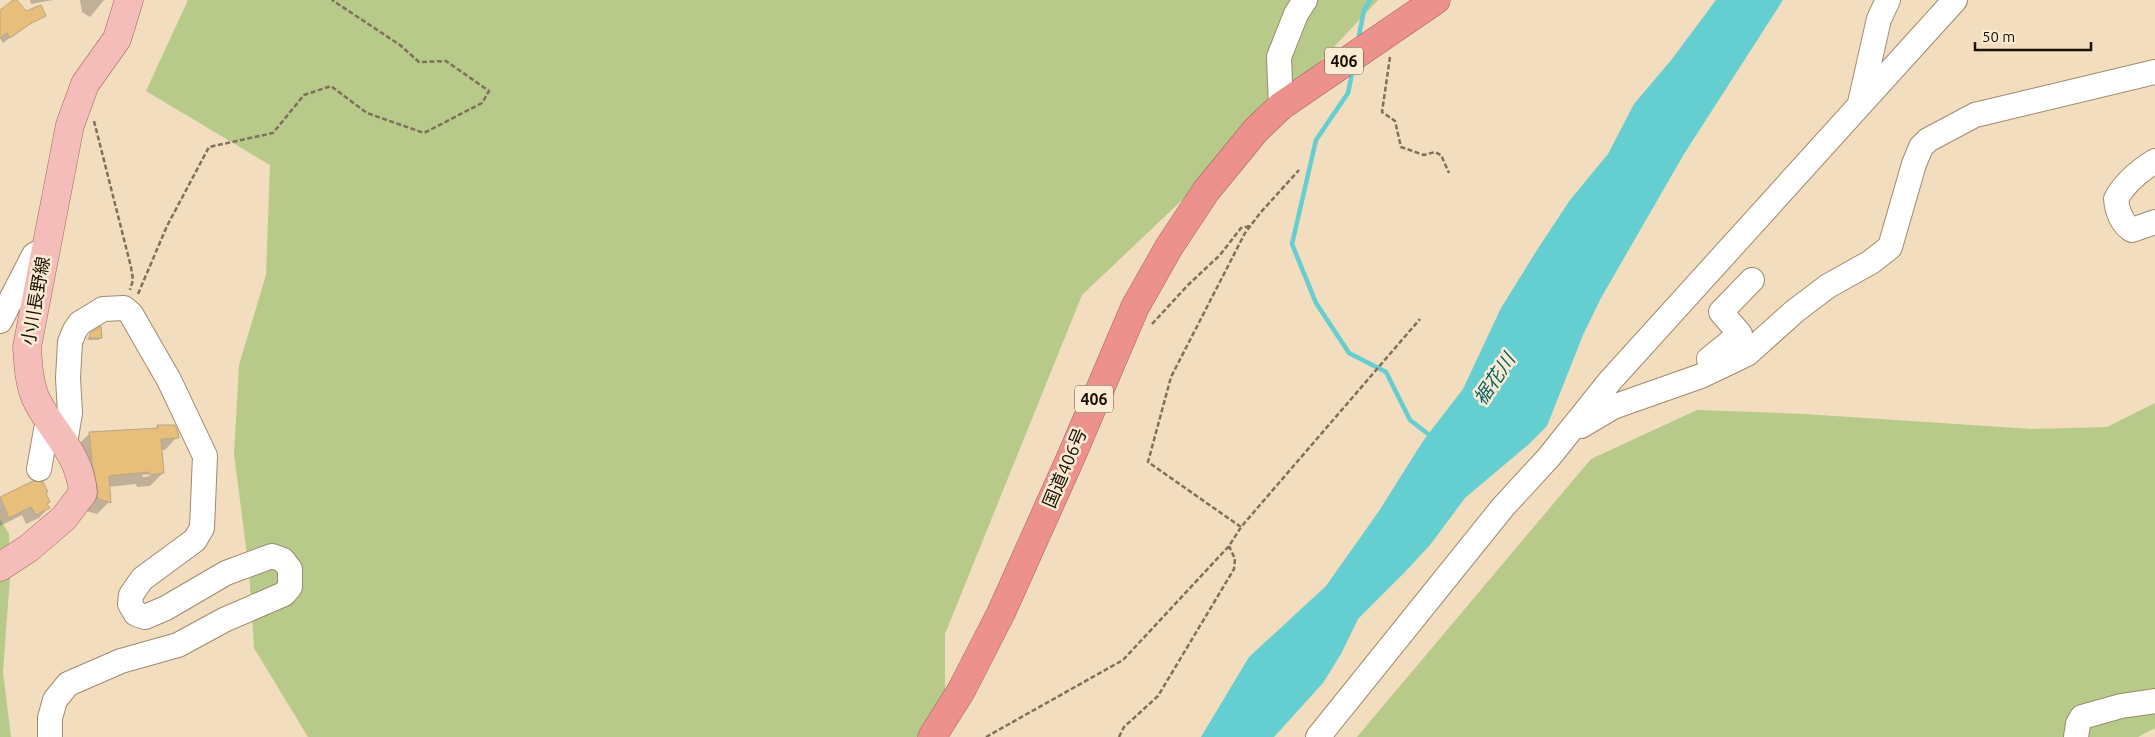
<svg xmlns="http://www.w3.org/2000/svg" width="2155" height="737" font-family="Ubuntu,'Noto Sans JP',sans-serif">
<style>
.green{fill:#b7ca89}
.water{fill:#65ced0}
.shadow{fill:#0003;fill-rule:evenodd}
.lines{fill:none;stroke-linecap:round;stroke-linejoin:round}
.stream{stroke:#65ced0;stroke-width:4.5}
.building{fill:#e8be7b;stroke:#b9a587}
.minor-casing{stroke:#9e8a6d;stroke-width:26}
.major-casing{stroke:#a2645d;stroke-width:29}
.highway-casing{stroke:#a2645d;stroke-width:29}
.path{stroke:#7e705c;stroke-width:2.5;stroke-dasharray:5 2.5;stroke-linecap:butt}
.minor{stroke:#fff;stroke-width:24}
.major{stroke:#f4bdba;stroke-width:28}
.highway{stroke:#ed918c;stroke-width:28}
.labels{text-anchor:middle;stroke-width:5;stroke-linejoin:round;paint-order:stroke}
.shield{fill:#fcebd2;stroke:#5c5242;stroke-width:1}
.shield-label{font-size:16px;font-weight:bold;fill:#171005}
.street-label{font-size:18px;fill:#171005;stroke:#fcebd2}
.water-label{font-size:19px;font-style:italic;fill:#026264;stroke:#fcebd2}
</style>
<rect width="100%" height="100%" fill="#f2ddbe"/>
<path class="green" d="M188,0h1190l-122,130 -174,165 -137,339v103h-637l-54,-89 -5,-78 -15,-116 5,-89 27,-90 4,-110 -124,-74z
M2155,403v325l-17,9h-781l234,-278 106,-49 107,4 228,15 75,-2z
M0,519l9,15 1,43 -7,95 8,65h-11z"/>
<path class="water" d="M1716,0h67l-99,154 -83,144 -18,37 -36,91 -18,18 -64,54 -35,47 -26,28 -46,46 -17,35 -18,29 -49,54h-73l48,-80 77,-71 53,-75 44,-70 40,-52 38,-81 36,-58 33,-50 38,-46 26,-50 38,-45z"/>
<path class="shadow" d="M15,0l17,21 -29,22 -3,-5v-26z
M30,0h23l-22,4z
M80,0h24l-14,17 -8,-5z
M90,334l11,4 -3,2h-11z
M157,426l20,11 -12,13h-4l2,23 -13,13 -13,1 -1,-3 -28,3 1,15 -12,12 -11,-3 -9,-65 13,-13 64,-3zM151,474v2l-8,1 -1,-2z
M33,482l15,26 -9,10 -13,6 -4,-9 -22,11v-27z"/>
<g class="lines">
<path class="stream" d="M1358,41l6,-31 6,-10
M1353,69l-5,24 -32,47 -24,104 24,59 33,50 37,19 24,48 22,17"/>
</g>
<path class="building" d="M13,0h4l9,11 15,-6 5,11 -16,8 -20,14 -3,-5 -7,5v-28z
M101,326l1,12h-12v-5z
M157,425h18l3,7 1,6 -18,1 3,34 -15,2v-3l-40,4 2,27 -14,-5 1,-7 -6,-29 -3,-30 69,-4z
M33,481l10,1 5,10 -2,1 4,9 -3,2 3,4 -14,7 -5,-8 -22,11 -9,-21z"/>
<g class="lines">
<defs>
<path id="minor" d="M1860,103l19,-84 9,-19
M1281,106l-2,-49 17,-43 9,-14
M2155,161c-16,10 -30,21 -39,38 1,12 6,25 16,31l23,-8
M0,321l34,-66 11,-6
M1712,368l-3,-9 31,-25 -19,-22 31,-32
M1581,426l32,-19 88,-31 46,-22 48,-43 33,-25 43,-24 19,-15 24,-83 7,-17 7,-7 47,-25 180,-43
M39,469l9,-50
M50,737v-19l5,-18 13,-16 53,-23 57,-16 46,-25 60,-26 6,-7v-18l-7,-9 -11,-4 -46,17 -60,35 -21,9 -9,-3 -6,-10 1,-9 11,-16 53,-39 7,-12 3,-72 -36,-76 -38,-66 -7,-6 -21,1 -23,14 -5,7 -5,12 -2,36 2,35 -5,30
M1318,737l185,-230 46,-50 61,-76 345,-381
M2076,737l2,-13 4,-7 39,-11 34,-5"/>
<path id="major" d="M0,567l29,-19 35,-30 19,-25c-3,-41 -32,-61 -48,-96 -6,-16 -7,-33 -8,-50l43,-222 15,-41 32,-45 12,-39"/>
<path id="highway" d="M932,737l29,-46 40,-78 70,-156 64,-150 34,-60 37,-56 50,-61 25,-24 155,-106"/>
</defs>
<use href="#minor" class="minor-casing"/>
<use href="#major" class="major-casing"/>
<use href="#highway" class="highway-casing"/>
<path class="path" d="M1390,57l-8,55 13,9 6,26 23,8 11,-3 6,3 8,18
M94,121l37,146 2,13 -3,10
M138,294l29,-68 42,-79 64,-14 31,-38 27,-9 36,27 57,20 58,-30 7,-12 -43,-30 -27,1 -19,-17 -68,-45
M1152,324l36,-39 32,-30 21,-27 9,-2
M1241,527l-93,-65 23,-85 74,-144 16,-21 38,-42
M986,737l137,-77 106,-114 12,-19 179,-208
M1119,737l5,-10 34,-31 76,-127 1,-10 -6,-13"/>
<use href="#minor" class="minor"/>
<use href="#major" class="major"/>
<use href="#highway" class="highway"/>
</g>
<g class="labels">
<g class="shield">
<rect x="1325" y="47.5" width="38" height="27" rx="4"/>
<rect x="1075" y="385.5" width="38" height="27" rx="4"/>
</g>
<g class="shield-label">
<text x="1344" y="67">406</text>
<text x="1094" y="405">406</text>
</g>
<g class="street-label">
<text transform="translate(36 301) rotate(-80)" y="6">小川長野線</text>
<text transform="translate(1065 468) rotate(-67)" y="6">国道406号</text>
</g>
<g class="water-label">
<text transform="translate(1494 379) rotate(-56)" y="7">裾花川</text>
</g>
</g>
<path d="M1975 42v8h116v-8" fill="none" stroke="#171005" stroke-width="2.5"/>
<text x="1982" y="42" font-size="15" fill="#171005" stroke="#fcebd2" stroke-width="4" paint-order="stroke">50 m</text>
</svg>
